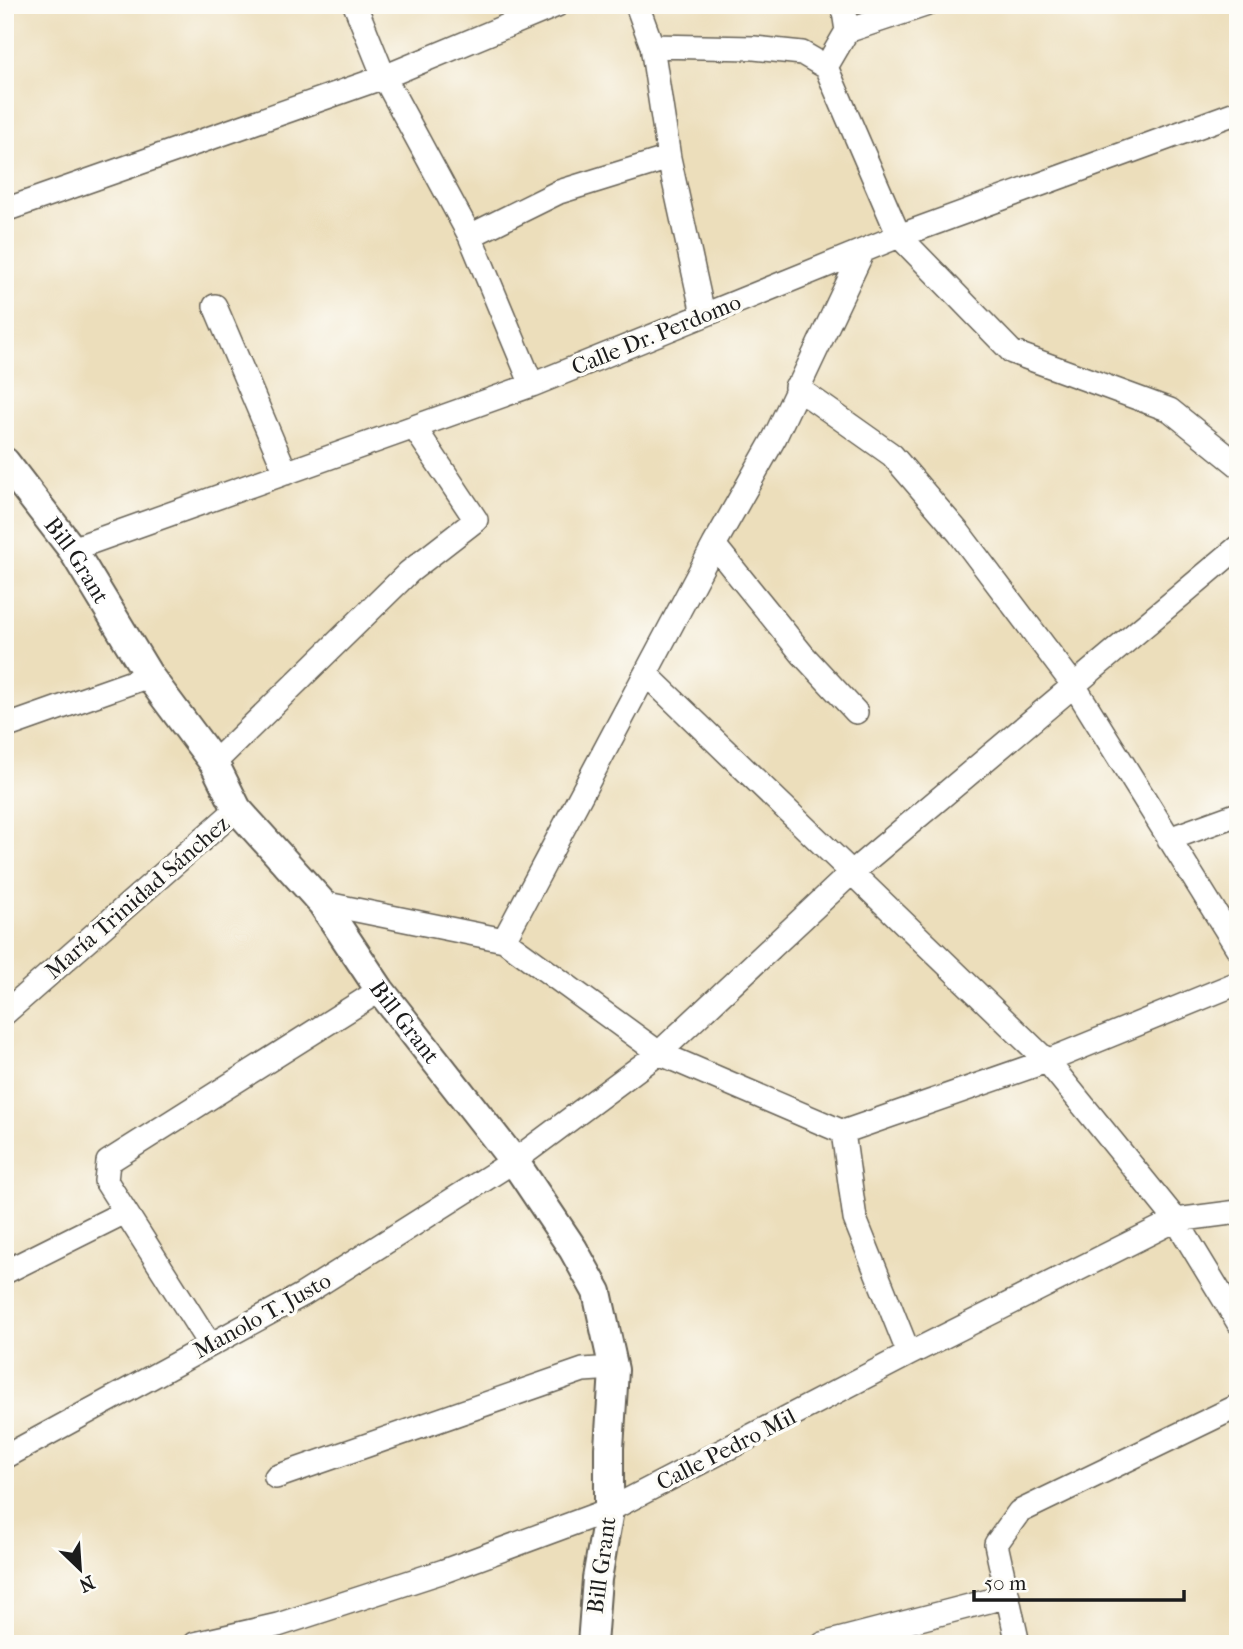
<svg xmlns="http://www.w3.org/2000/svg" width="1243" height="1649" font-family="'IM FELL French Canon',serif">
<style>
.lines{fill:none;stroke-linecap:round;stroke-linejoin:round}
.minor-casing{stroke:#656054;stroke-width:26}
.tertiary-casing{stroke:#656054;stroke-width:32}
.minor{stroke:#fff;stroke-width:23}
.tertiary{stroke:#fff;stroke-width:28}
.labels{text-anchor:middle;stroke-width:7;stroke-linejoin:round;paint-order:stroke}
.street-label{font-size:23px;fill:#1c1c1c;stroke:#fdfcf7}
</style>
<rect width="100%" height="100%" fill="#fdfcf7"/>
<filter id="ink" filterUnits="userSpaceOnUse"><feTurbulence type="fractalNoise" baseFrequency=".0143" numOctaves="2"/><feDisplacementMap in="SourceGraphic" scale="14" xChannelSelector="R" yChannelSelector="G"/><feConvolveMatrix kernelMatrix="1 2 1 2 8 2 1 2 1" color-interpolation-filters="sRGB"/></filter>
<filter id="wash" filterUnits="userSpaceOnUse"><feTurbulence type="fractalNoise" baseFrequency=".00686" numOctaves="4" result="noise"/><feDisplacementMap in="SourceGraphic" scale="28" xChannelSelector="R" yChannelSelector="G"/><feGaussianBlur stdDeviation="1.57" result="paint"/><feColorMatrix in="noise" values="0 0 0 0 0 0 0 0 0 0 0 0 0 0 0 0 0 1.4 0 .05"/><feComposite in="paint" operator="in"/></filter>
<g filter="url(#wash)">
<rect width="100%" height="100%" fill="#ecdebb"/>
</g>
<g filter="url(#ink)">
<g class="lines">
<defs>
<path id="minor" d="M355,5l29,72 86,159 62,149
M637,5l15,41 17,112 34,156
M843,5l4,26 -21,36 73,169 113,116 158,58 68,55
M847,31l78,-26
M652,46l102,2 48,5 24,14
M5,210l379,-133 173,-72
M470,236l89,-44 110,-34
M215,306l71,167
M796,387l96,68 67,78 116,154 163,262
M714,545l89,110 53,57
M72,549l460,-164 367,-149 339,-124
M647,675l400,386 129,159 62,102
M5,727l144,-51
M214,763l195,-191 67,-52 -62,-93
M1169,839l69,-25
M322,903l182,37 155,113 184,79 204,-71 191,-78
M504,940l210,-395 61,-108 87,-184
M5,1013l232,-204
M843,1132l12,87 54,135
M5,1272l120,-60
M210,1345l-104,-164 2,-19 272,-172
M5,1457l297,-162 212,-134 145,-108 191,-179 388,-327
M276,1477l307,-107 31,-2
M195,1644l83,-19 166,-54 165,-61 300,-156 267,-134 62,-8
M823,1644l185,-48
M1018,1644l-22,-100 23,-32 219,-106"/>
<g id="tertiary">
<path id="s1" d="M5,462l67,87 77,127 65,87 23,46 85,94 58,87 134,171 59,88 24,43 17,78 -5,78v62l-12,69 -5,65"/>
</g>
</defs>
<use href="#minor" class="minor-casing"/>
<use href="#tertiary" class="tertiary-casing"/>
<use href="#minor" class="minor"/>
<use href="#tertiary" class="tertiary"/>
</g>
</g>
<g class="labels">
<g class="street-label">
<text transform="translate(656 334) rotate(-22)" y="8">Calle Dr. Perdomo</text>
<text dy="8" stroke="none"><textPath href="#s1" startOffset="122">Bill Grant</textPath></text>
<text transform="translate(137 897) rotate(-41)" y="8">María Trinidad Sánchez</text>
<text dy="8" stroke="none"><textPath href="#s1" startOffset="690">Bill Grant</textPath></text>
<text transform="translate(262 1315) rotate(-29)" y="8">Manolo T. Justo</text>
<text transform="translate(726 1449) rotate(-27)" y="8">Calle Pedro Mil</text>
<text transform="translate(601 1565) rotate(-82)" y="8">Bill Grant</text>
</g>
</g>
<rect width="1243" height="1649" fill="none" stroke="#fdfcf7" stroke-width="28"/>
<g transform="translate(80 1569) rotate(155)" stroke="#fdfcf7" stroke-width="5" paint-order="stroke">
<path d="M0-5L12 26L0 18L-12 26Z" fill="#1c1c1c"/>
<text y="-10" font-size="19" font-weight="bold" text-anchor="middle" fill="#1c1c1c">N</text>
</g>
<path d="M974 1590v10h210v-10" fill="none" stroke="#1c1c1c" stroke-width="3.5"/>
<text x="984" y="1590" font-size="21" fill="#1c1c1c" stroke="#fdfcf7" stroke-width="5" paint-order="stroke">50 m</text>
</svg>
